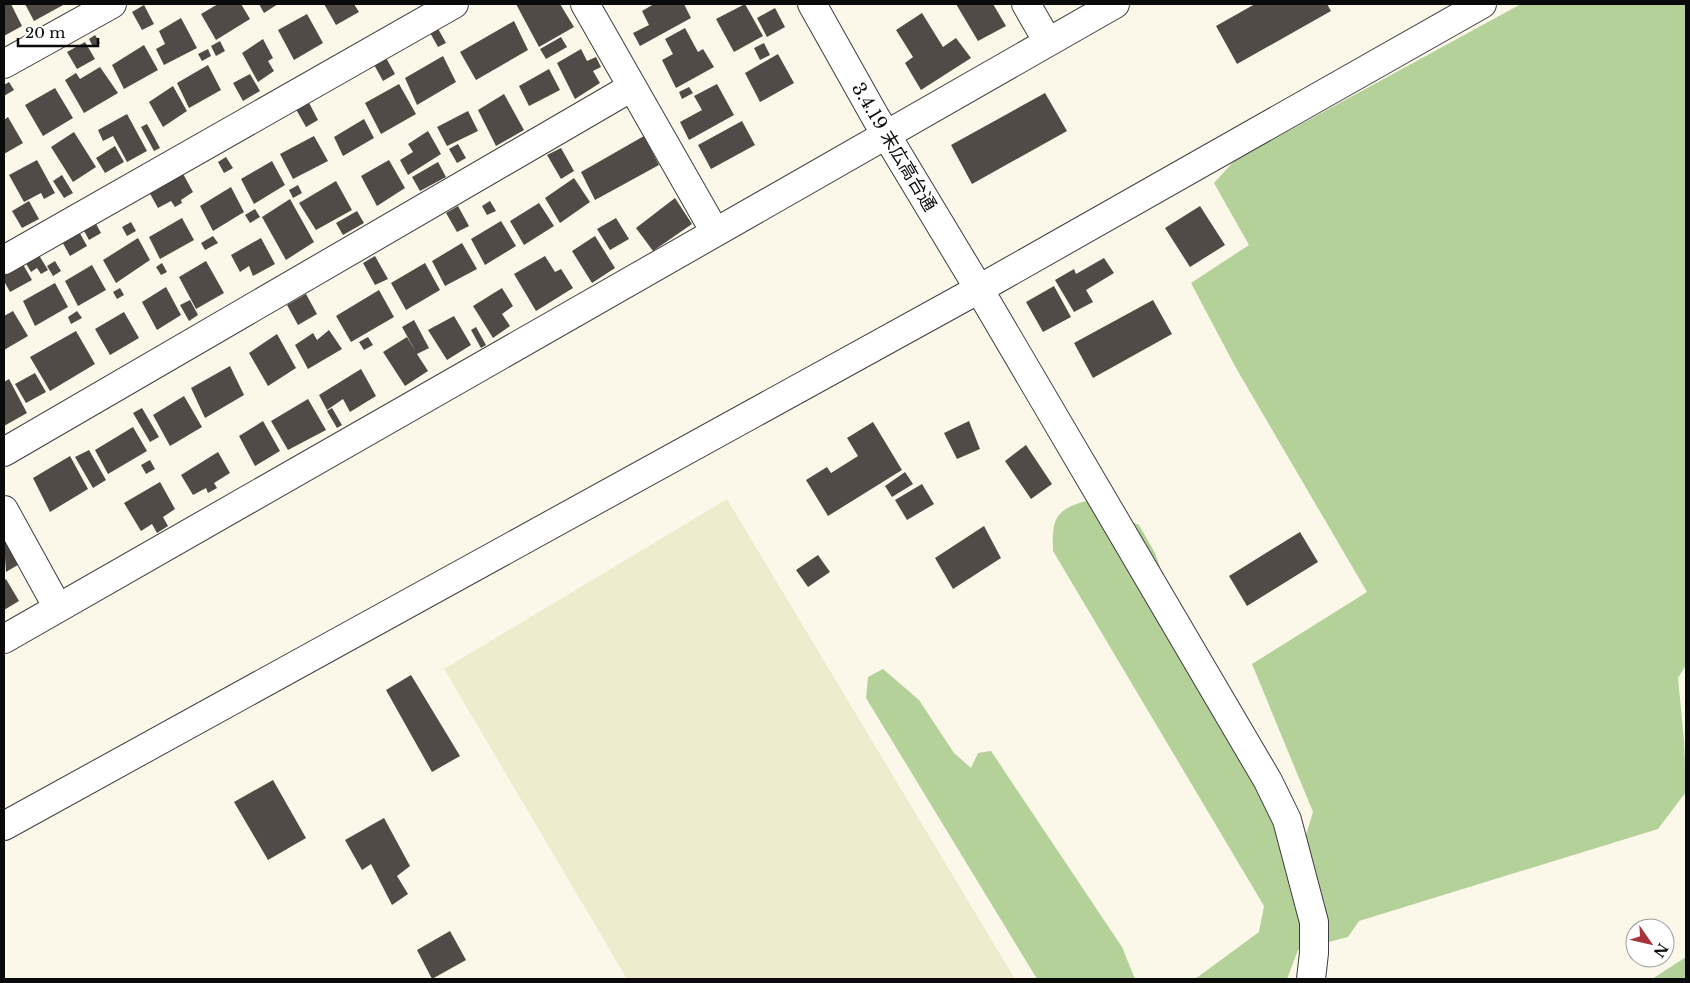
<svg xmlns="http://www.w3.org/2000/svg" width="1690" height="983" font-family="'Libre Baskerville','Noto Sans JP',serif">
<style>
.farmland{fill:#efeccd}
.forest{fill:#b3d199}
.building{fill:#514b48}
.lines{fill:none;stroke-linecap:round;stroke-linejoin:round}
.minor-casing{stroke:#3d3d3d;stroke-width:30}
.minor{stroke:#fff;stroke-width:28}
.labels{text-anchor:middle;stroke-width:5;stroke-linejoin:round;paint-order:stroke}
.street-label{font-size:18px;fill:#0a0a0a;stroke:#fff}
</style>
<rect width="100%" height="100%" fill="#fcf8e9"/>
<path class="farmland" d="M727,499l288,480h-388l-183,-310z"/>
<path class="forest" d="M1521,4h165v661l-8,13 6,62 2,52 -28,37 -299,92 -11,16 -50,13 -11,29h-92l64,-47 5,-26 -211,-355c-1,-31 1,-41 33,-50l53,24 16,28 55,151 95,134 8,-26 -61,-148 115,-72 -131,-224 -45,-85 58,-38 -35,-62 21,-23z
M883,669l36,31 35,53 17,15 7,-15 13,-2 131,196 13,32h-98l-171,-281 2,-21z
M1686,957v22h-34z"/>
<path class="building" d="M4,4h7l11,22 -18,10z
M25,4h40l-31,17z
M218,4h23l9,15 -34,21 -15,-26z
M259,4h19l-14,9z
M324,4h30l5,8 -23,13z
M516,4h44l14,23 -35,20z
M654,4h30l7,14 -51,28 -7,-13 16,-8 -7,-14z
M745,4l18,32 -29,16 -18,-33z
M956,4h37l13,22 -28,15z
M1255,4h72l4,7 -94,53 -21,-38z
M144,5l10,19 -12,6 -10,-18z
M775,8l10,19 -18,10 -10,-19z
M922,13l21,34 13,-9 15,20 -50,32 -16,-27 8,-6 -17,-27z
M307,14l16,29 -29,17 -16,-30z
M181,18l16,30 -33,17 -8,-16 9,-5 -6,-13z
M514,21l14,29 -52,30 -16,-28z
M436,25l10,18 -8,4 -10,-18z
M685,28l13,24 5,-3 11,18 -38,21 -14,-28 11,-6 -8,-15z
M95,35l5,8 -7,4 -4,-8z
M561,37l6,10 -21,12 -6,-10z
M263,39l10,19 -5,3 6,10 -16,11 -16,-29z
M220,41l5,10 -9,5 -5,-10z
M85,42l10,17 -18,10 -10,-17z
M764,43l6,12 -10,5 -6,-12z
M144,45l14,25 -34,19 -12,-24z
M208,49l3,7 -9,5 -4,-7z
M581,49l6,12 9,-4 5,10 -8,4 7,12 -25,16 -18,-36z
M384,54l11,20 -12,7 -11,-20z
M778,54l16,29 -34,19 -15,-29z
M443,56l13,26 -39,23 -12,-27z
M208,65l13,25 -32,18 -12,-25z
M100,67l18,26 -34,20 -19,-33 11,-7 4,6z
M549,69l11,21 -31,16 -10,-20z
M250,74l10,17 -17,10 -10,-18z
M9,82l5,8 -10,6v-11z
M399,84l17,30 -35,20 -16,-31z
M717,84l17,31 -45,25 -9,-18 22,-12 -8,-14z
M173,86l14,25 -24,16 -14,-25z
M689,87l4,6 -11,6 -3,-7z
M55,88l18,30 -30,18 -18,-31z
M1045,93l22,38 -95,53 -21,-39z
M504,94l20,36 -28,16 -18,-36z
M306,97l12,23 -12,7 -13,-23z
M468,111l10,20 -31,15 -10,-19z
M127,114l20,37 -20,11 -14,-26 -10,5 -5,-11z
M8,117l15,26 -19,11v-34z
M364,119l10,19 -31,18 -9,-19z
M742,121l13,24 -44,24 -13,-24z
M147,124l13,24 -6,3 -13,-24z
M428,131l13,23 -33,21 -8,-15 13,-8 -5,-8z
M74,132l22,35 -23,15 -22,-35z
M314,136l14,25 -35,18 -13,-25z
M644,136l15,29 -64,35 -14,-28z
M458,144l8,14 -9,5 -8,-14z
M115,146l9,16 -19,11 -9,-15z
M561,148l13,23 -13,8 -14,-24z
M226,157l7,11 -9,5 -6,-11z
M37,160l18,33 -11,6 -3,-6 -17,9 -15,-27z
M389,160l16,28 -28,18 -16,-30z
M272,161l13,24 -31,19 -13,-25z
M438,162l8,15 -26,14 -8,-14z
M182,172l11,20 -12,8 1,3 -7,4 -4,-6 -13,7 -10,-18z
M62,175l11,18 -9,5 -11,-17z
M574,178l16,24 -30,21 -15,-25z
M336,181l16,29 -36,20 -17,-27z
M298,185l4,8 -9,5 -4,-8z
M231,187l13,25 -31,19 -13,-25z
M675,198l17,26 -39,27 -17,-23z
M290,199l24,43 -28,18 -24,-43z
M29,201l10,18 -17,9 -10,-17z
M490,201l6,10 -9,4 -5,-9z
M539,203l15,23 -30,19 -14,-24z
M458,206l11,20 -12,6 -11,-19z
M1200,206l25,39 -35,22 -25,-39z
M255,209l5,8 -10,6 -5,-8z
M357,211l7,12 -21,12 -7,-12z
M182,218l12,22 -34,19 -11,-22z
M616,218l13,21 -19,11 -13,-21z
M501,221l15,25 -31,19 -14,-26z
M95,222l6,11 -12,7 -6,-11z
M131,222l5,9 -9,5 -5,-9z
M77,228l10,18 -17,10 -10,-18z
M213,236l5,7 -13,7 -4,-7z
M595,236l20,32 -23,15 -20,-32z
M138,238l12,22 -34,23 -13,-23z
M261,238l14,26 -22,12 -4,-10 -9,6 -9,-17z
M462,243l15,26 -32,17 -13,-25z
M37,252l11,18 -7,4 -4,-6 -6,4 -7,-12z
M375,256l13,23 -13,6 -12,-22z
M545,256l10,16 6,-3 12,19 -37,23 -22,-37z
M1104,258l10,15 -28,17 7,12 -19,10 -19,-32 19,-11 2,5z
M21,261l11,19 -22,12 -6,-11v-10z
M55,261l6,10 -8,5 -6,-10z
M206,261l18,32 -28,16 -17,-32z
M162,263l5,9 -6,3 -5,-8z
M425,263l15,27 -34,20 -15,-27z
M92,265l14,25 -28,16 -13,-25z
M55,283l13,24 -33,19 -12,-25z
M1054,286l17,31 -28,15 -17,-30z
M166,287l15,28 -24,15 -15,-28z
M120,288l4,7 -7,4 -4,-7z
M502,288l11,18 -11,8 8,12 -17,12 -20,-32z
M379,290l15,27 -43,25 -15,-26z
M306,294l11,20 -19,11 -11,-20z
M190,300l8,15 -9,6 -9,-16z
M1153,300l19,34 -79,44 -19,-35z
M13,311l15,25 -24,14v-34z
M77,311l5,7 -11,6 -3,-7z
M124,312l15,26 -29,17 -15,-26z
M454,316l17,29 -24,15 -19,-30z
M414,320l15,28 -12,6 11,17 -23,15 -22,-34 24,-15 9,15 -14,-25z
M476,327l10,18 -5,3 -10,-18z
M329,330l13,19 -34,20 -13,-24 18,-12 4,7z
M76,331l19,33 -45,27 -20,-34z
M277,334l19,34 -28,18 -19,-33z
M368,337l5,8 -9,5 -5,-8z
M230,366l14,29 -39,23 -14,-30z
M361,369l15,27 -26,16 -7,-13 -16,11 -8,-15z
M35,373l11,19 -20,11 -11,-19z
M9,379l18,34 -23,13v-44z
M184,396l18,31 -32,19 -17,-31z
M308,399l18,31 -38,20 -17,-29z
M142,408l17,29 -9,5 -17,-29z
M332,408l10,17 -5,3 -10,-17z
M263,421l17,30 -25,15 -16,-30z
M969,421l11,28 -23,10 -13,-26z
M873,422l29,48 -74,46 -22,-36 21,-13 4,6 27,-17 -11,-18z
M133,427l14,24 -39,23 -13,-24z
M1026,445l26,39 -21,15 -26,-38z
M89,450l17,30 -13,8 -18,-31z
M218,452l12,21 -16,10 3,5 -9,5 -2,-5 -13,7 -12,-20z
M70,456l18,33 -38,23 -17,-34z
M150,460l5,9 -9,5 -5,-9z
M905,472l8,12 -21,13 -7,-11z
M160,482l15,27 -12,8 5,9 -11,7 -5,-9 -11,7 -17,-28z
M922,484l12,20 -27,16 -12,-20z
M984,526l17,32 -48,31 -18,-31z
M1300,532l18,30 -71,44 -18,-30z
M14,538l12,22 -20,12 -2,-29z
M818,555l12,17 -22,15 -12,-17z
M6,579l13,22 -15,9v-29z
M411,675l49,81 -28,16 -46,-82z
M273,780l33,58 -38,22 -34,-58z
M384,818l26,48 -13,10 11,18 -16,11 -21,-41 -9,6 -17,-30z
M450,931l16,29 -34,19 -15,-29z"/>
<g class="lines">
<defs>
<path id="minor" d="M585,4l130,228
M812,4l64,114 103,171 289,492 19,39 27,102v31l-3,26
M1026,4l22,38
M4,64l108,-60
M4,260l450,-256
M4,452l628,-365
M4,510l54,98
M4,639l1111,-635
M4,826l975,-537 503,-285"/>
</defs>
<use href="#minor" class="minor-casing"/>
<use href="#minor" class="minor"/>
</g>
<g class="labels">
<g class="street-label">
<text transform="translate(894 147) rotate(59)" y="6">3.4.19 末広高台通</text>
</g>
</g>
<rect width="1690" height="983" fill="none" stroke="#0a0a0a" stroke-width="10"/>
<g transform="translate(1650 943) rotate(124)"><circle r="24" fill="#ffffff" stroke="#9d9d9d"/>
<path d="M0-4L9 19L0 12L-9 19Z" fill="#a8333a"/>
<text y="-8" font-size="14" font-weight="bold" text-anchor="middle" fill="#0a0a0a">N</text>
</g>
<path d="M18 38v8h80v-8" fill="none" stroke="#0a0a0a" stroke-width="2.5"/>
<text x="25" y="38" font-size="15" fill="#0a0a0a" stroke="#ffffff" stroke-width="4" paint-order="stroke">20 m</text>
</svg>
